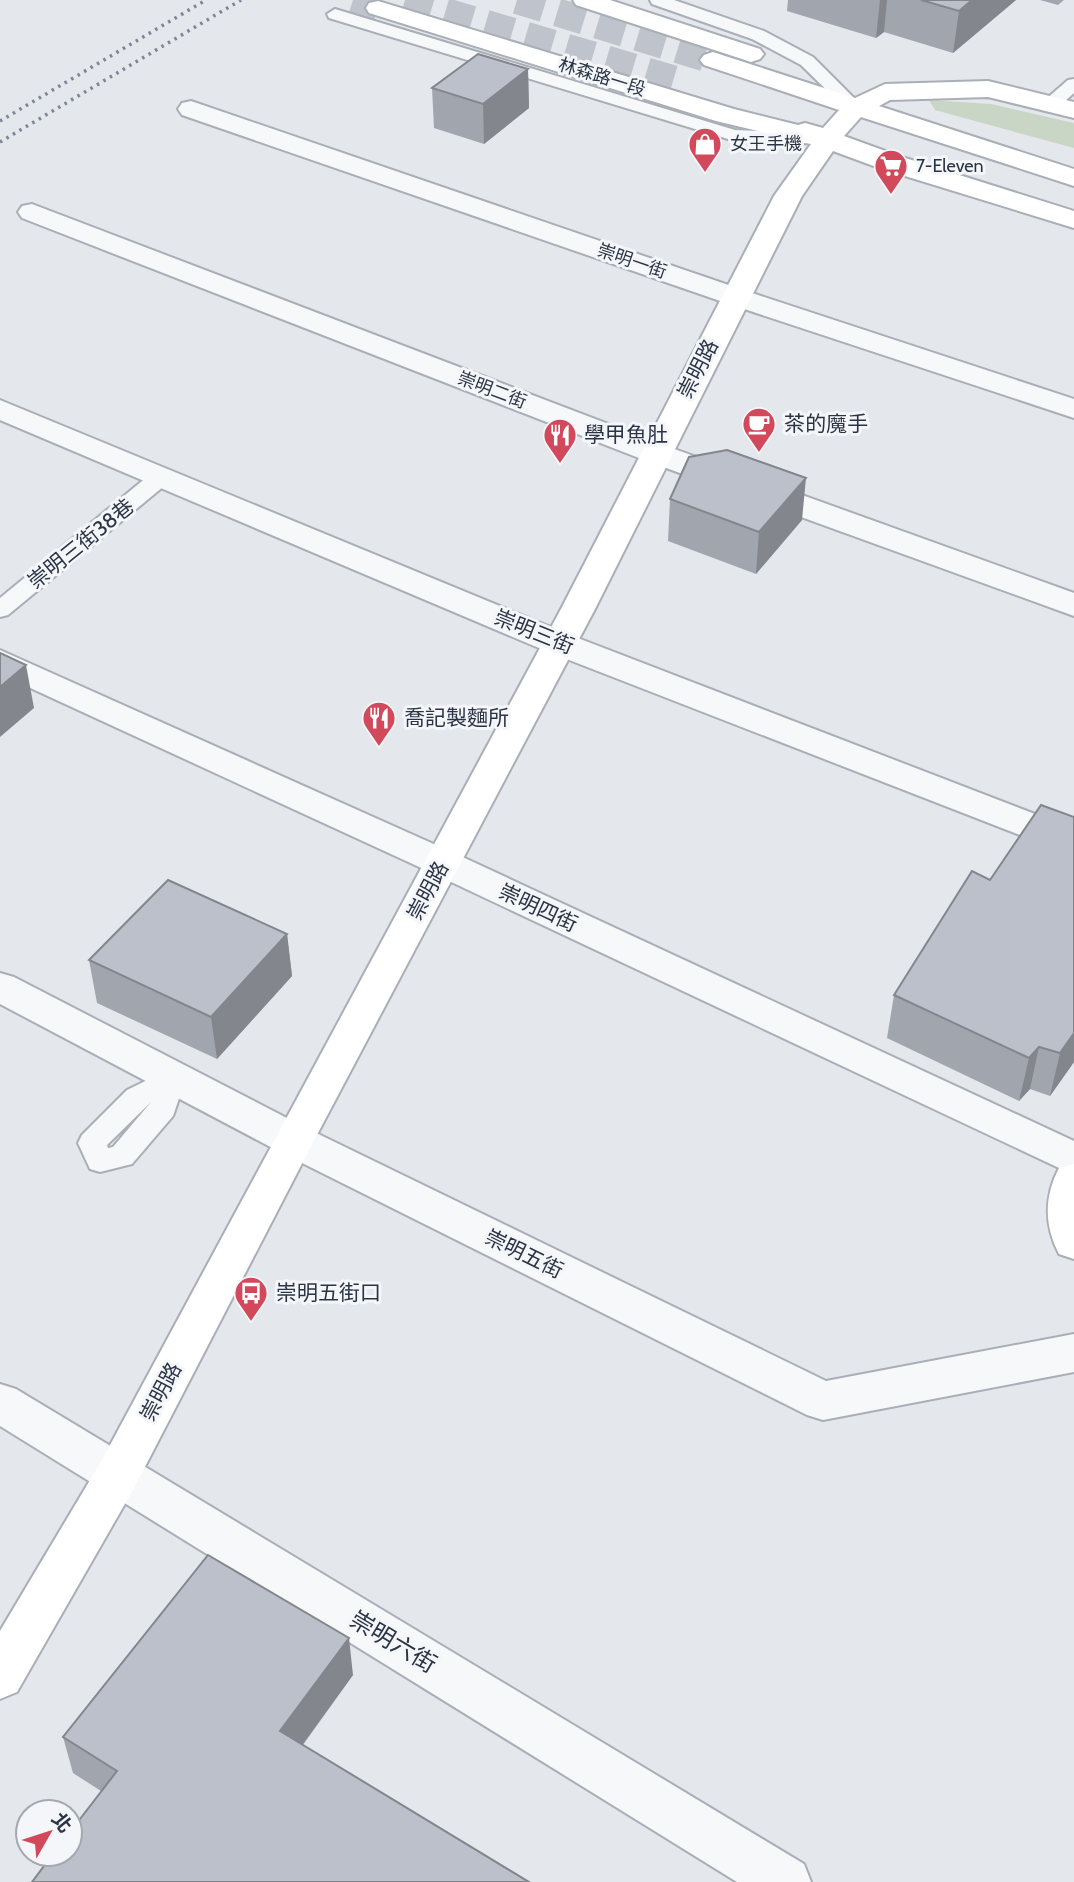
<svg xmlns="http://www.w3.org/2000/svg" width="1074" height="1882" font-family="Cabin,'Noto Sans TC',sans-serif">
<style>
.green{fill:#c9d6c5}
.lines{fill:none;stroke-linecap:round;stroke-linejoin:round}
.secondary-tunnel{stroke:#bfc3cb;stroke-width:28;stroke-dasharray:28 14;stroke-linecap:butt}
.lane-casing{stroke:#a9aeb7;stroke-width:4}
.street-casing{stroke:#a9aeb7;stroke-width:4}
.secondary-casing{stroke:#a9aeb7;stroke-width:4}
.lane{fill:#f7f8fa;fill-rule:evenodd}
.street{fill:#f7f8fa;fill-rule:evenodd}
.secondary{fill:#fff;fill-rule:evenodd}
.rail{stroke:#7d8696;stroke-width:3.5;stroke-dasharray:2.5 5;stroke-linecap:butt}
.wall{fill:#a1a5ae}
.shaded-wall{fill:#83868d}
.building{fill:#bbc0ca;stroke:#83868d;stroke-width:2}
.labels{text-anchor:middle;stroke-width:6;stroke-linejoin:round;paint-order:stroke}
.far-street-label{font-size:18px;fill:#2b3445;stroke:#f4f6f9}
.far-poi-label{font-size:18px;fill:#2b3445;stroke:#f4f6f9;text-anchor:start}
.street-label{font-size:21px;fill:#2b3445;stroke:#f4f6f9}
.poi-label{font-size:21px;fill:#2b3445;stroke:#f4f6f9;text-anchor:start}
.near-street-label{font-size:24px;fill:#2b3445;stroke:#f4f6f9}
</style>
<rect width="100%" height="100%" fill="#e4e7ec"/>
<path class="green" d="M929,100l62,4 83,19v25l-139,-38z"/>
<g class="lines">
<path class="secondary-tunnel" d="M353,0l25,8
M405,0l281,83
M517,0l196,60"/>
<defs>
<path id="lane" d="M650,0h24l90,31 49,26 51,51 -9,5 -6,-1 -48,-47 -49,-26 -100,-35z
M335,9l400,121 85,4 9,5 -9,5 -92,-5 -399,-121 -2,-4z
M1074,79v14l-17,15h-12l-3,-4 3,-4 23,-20z
M161,471l8,1 3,5 -3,5 -161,133 -8,2v-19l153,-126z
M172,1068l10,3 4,7 -13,38 -41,48 -32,8 -10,-3 -12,-26 4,-8 45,-45zM151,1102l-38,45 -5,1 -1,-3z"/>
<path id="street" d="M191,101l555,190 328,108v19l-348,-115 -544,-188 -4,-6 4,-6z
M32,204l634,242 408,147v23l-430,-156 -622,-242 -4,-6 4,-6z
M0,400l570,235 504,194v27l-528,-205 -546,-231z
M0,650l456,204 618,287v34l-644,-303 -430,-198z
M0,973l14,4 294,152 518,252 248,-47v38l-251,48 -16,-5 -529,-264 -278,-147z
M0,1384l16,5 788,475 7,18h-74l-737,-456z"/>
<path id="secondary" d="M573,0h37l150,49 4,5 -4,5 -9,3 -9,-3 -166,-54z
M378,1l356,108 64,16 7,-2 18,5 16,-18 -135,-45 -4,-5 4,-5 9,-3 9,3 133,43 30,-14 103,-3 86,21v16l-86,-21 -98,3 -11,6 195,63v17l-213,-69 -17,19 55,20 175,55v17l-195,-60 -46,-17 -31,45 -207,413 -285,539 -176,340 -117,204 -17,7v-68l102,-171 459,-851 213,-413 37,-52 -95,-23 -347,-108 -3,-5 3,-5z
M1074,1164v95l-15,-5c-15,-29 -15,-57 0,-86z"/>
</defs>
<use href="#lane" class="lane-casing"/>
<use href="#street" class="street-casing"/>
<use href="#secondary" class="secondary-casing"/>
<use href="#lane" class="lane"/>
<use href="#street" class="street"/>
<use href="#secondary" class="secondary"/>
<path class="rail" d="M0,121l206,-121
M0,142l241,-142"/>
</g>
<path class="wall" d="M788,0h228l-63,53 -69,-21 -8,6 -89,-27z
M1040,0h24l-6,5z
M528,69l1,39 -45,36 -50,-16 -2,-40z
M670,499l132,21 -46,54 -88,-33z
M972,871l102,191 -24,34 -20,-7 -11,12 -132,-63 7,-43z
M287,934l5,42 -75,83 -120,-56 -8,-43z
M353,1675l-50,70 -202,46 -28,-18 -10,-36z"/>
<path class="shaded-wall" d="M880,0h7l-3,32 -8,6z
M972,0h44l-63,53 6,-42z
M528,69l1,39 -45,36 -1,-40z
M806,478l-4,42 -46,54 3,-42z
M26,665l8,43 -34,29v-50z
M287,934l5,42 -75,83 -6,-42z
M1074,1033v29l-24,34 10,-43z
M1039,1047l-9,42 -11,12 10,-43z
M349,1638l4,37 -67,92 -6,-36z"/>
<path class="building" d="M921,0h51l-13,11z
M478,54l50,15 -45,35 -51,-16z
M727,450l79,28 -47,54 -89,-33 19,-42z
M0,653l26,12 -26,22z
M1041,805l33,12v216l-14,20 -21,-6 -10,11 -135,-63 78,-124 18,9z
M168,880l119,54 -76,83 -122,-57z
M208,1555l141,83 -69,93 249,151h-497l21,-28h17v-22l47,-61 -54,-34z"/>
<defs>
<symbol id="shop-pin" viewBox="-11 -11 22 30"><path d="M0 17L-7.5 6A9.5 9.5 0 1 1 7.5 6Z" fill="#d1495b" stroke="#f4f6f9"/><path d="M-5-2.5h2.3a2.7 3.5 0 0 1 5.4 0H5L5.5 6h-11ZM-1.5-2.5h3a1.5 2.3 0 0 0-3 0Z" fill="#fff"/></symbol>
<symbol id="supermarket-pin" viewBox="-11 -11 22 30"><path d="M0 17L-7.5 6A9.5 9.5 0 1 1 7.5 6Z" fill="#d1495b" stroke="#f4f6f9"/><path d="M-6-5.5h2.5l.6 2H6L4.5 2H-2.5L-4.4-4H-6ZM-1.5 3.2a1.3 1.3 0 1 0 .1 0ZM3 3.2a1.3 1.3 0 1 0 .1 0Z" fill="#fff"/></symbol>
<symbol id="cafe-pin" viewBox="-11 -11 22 30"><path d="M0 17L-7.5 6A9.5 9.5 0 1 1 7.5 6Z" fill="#d1495b" stroke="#f4f6f9"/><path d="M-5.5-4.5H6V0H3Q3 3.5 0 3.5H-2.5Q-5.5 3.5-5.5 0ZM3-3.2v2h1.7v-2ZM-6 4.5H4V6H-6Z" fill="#fff"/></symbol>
<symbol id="restaurant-pin" viewBox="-11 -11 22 30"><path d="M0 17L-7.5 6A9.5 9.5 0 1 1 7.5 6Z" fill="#d1495b" stroke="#f4f6f9"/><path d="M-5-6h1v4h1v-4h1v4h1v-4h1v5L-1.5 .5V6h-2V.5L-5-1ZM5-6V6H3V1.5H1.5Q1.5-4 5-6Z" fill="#fff"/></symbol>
<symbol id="bus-pin" viewBox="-11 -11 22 30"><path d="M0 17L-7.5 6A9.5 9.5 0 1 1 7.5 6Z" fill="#d1495b" stroke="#f4f6f9"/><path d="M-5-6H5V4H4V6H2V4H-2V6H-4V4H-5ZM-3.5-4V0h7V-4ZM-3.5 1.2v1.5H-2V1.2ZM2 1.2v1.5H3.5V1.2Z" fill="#fff"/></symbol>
</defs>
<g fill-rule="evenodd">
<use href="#shop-pin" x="686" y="125" width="38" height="52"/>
<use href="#supermarket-pin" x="872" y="147" width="38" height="52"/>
<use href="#cafe-pin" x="740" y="405" width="38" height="52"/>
<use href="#restaurant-pin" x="541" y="416" width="38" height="52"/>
<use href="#restaurant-pin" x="360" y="699" width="38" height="52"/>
<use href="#bus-pin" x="232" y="1274" width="38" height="52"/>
</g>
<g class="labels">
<g class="far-street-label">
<text transform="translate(602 77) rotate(17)" y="6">林森路一段</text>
<text transform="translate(632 261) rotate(19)" y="6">崇明一街</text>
<text transform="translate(492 390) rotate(21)" y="6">崇明二街</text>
</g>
<g class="far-poi-label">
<text x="730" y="150">女王手機</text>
<text x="916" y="172">7-Eleven</text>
</g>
<g class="street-label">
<text transform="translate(698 369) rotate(-63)" y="7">崇明路</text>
<text transform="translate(81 544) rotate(-39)" y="7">崇明三街38巷</text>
<text transform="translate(534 632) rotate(22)" y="7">崇明三街</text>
<text transform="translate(428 891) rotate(-62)" y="7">崇明路</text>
<text transform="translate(538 908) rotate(25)" y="7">崇明四街</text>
<text transform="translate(524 1254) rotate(26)" y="7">崇明五街</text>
<text transform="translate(161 1392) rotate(-62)" y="7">崇明路</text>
</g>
<g class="poi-label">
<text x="784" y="431">茶的魔手</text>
<text x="584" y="442">學甲魚肚</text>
<text x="404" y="725">喬記製麵所</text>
<text x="276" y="1300">崇明五街口</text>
</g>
<g class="near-street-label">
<text transform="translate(393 1642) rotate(31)" y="8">崇明六街</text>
</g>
</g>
<g transform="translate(49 1833) rotate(51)"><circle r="33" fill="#f4f6f9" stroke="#a4a8b1" stroke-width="2"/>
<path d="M0-5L12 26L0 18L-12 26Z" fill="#d1495b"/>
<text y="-10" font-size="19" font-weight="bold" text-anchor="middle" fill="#2b3445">北</text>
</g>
</svg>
